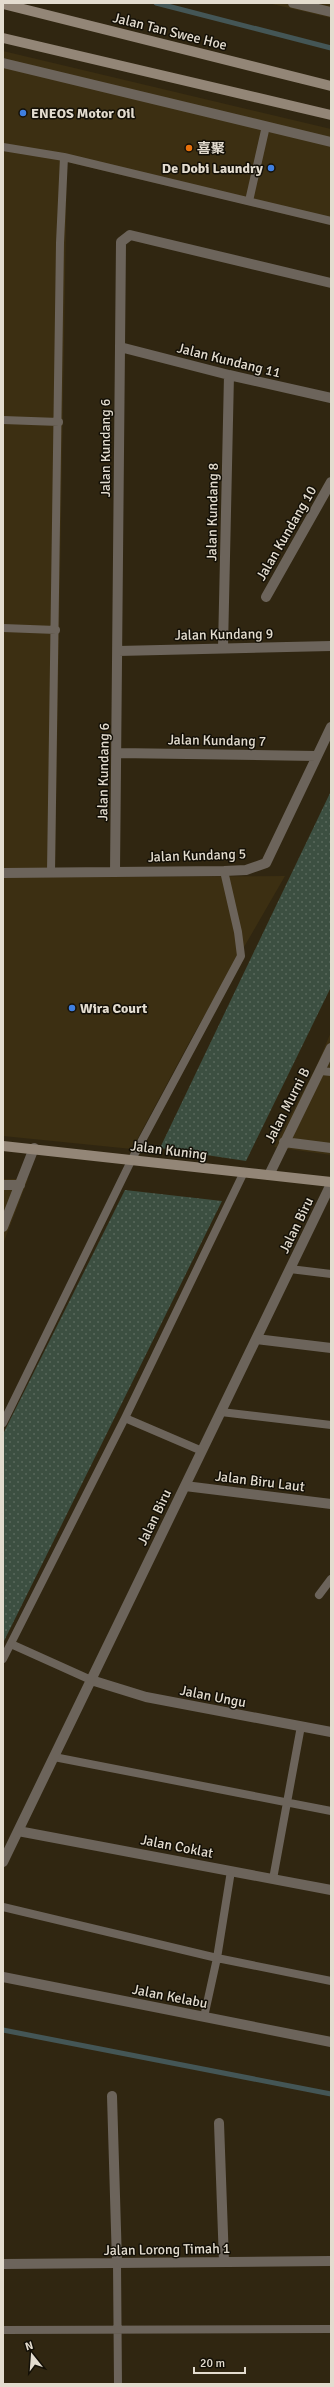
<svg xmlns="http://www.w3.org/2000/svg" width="334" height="2387" font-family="Signika,'Noto Sans SC',sans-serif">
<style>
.built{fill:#3c2f12}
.grass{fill:url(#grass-dots)}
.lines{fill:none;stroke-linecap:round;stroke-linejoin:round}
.stream{stroke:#445656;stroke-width:5}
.lane{stroke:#6c645b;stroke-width:8}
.street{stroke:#6c645b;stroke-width:10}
.secondary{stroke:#938677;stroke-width:10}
.shop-dot{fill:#3f7fe0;stroke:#141007;stroke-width:1.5}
.food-dot{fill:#e8710a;stroke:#141007;stroke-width:1.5}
.labels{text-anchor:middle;stroke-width:3;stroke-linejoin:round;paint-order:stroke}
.street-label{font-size:14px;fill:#e3dccf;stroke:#141007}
.poi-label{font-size:14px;font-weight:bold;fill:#e3dccf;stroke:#141007;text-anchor:start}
</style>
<defs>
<pattern id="grass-dots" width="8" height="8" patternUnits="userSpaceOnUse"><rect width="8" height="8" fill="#3c4f41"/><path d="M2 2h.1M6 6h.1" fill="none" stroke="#58685b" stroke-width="1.8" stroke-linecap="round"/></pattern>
</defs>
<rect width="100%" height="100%" fill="#302611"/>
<path class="built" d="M268,3h63v15z
M3,51l328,78v96l-264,-63 -12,715 230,-1 -94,163 -59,110 -129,-13z
M331,1032v123l-57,-8 43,-82z
M3,1179h25l-25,65z"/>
<path class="grass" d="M331,791v196l-85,174 -86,-13z
M125,1190l97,11 -219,442v-209z"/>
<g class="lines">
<path class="stream" d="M156,3l175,45
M3,2030l328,64"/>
<path class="lane" d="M3,147l61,10 267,64
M249,201l17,-75
M3,420l56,2
M3,628l53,2
M51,872l9,-629 4,-86
M321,1071l10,1
M290,1269l41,5
M221,1412l110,13
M125,1418l77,33
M3,1423l129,-264 109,-203 -3,-24 -14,-61
M319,1595l12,-16
M11,1644l80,36
M3,1659l122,-241 119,-246
M54,1757l277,54
M273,1879l28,-153
M3,1907l214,51 114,23
M204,2017l13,-59 14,-87
M117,2263l1,121
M3,2330l328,-1"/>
<path class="street" d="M293,3l38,9
M3,63l328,79
M120,347l109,28 102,23
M266,597l65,-115
M223,648l6,-273
M118,651l213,-5
M118,753l198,3
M115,872l6,-630 9,-7 201,48
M3,873l221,-2 22,-1 20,-7 65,-136
M284,1142l47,6
M269,1175l62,-127
M3,1185h17
M3,1227l31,-79
M256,1339l75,9
M185,1486l146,18
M91,1680l55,17 185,35
M18,1831l313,59
M3,1862l328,-678
M3,1977l328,65
M112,2096l5,167
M219,2123l5,139
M3,2264l328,-3"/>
<path class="secondary" d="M3,4l328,82
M3,38l328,77
M3,1146l328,36"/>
</g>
<g class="shop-dot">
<circle cx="23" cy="113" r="4"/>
<circle cx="271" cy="168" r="4"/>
<circle cx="72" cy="1008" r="4"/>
</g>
<circle class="food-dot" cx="189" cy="148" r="4"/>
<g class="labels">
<g class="street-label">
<text transform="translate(170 31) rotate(14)" y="5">Jalan Tan Swee Hoe</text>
<text transform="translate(229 360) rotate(14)" y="5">Jalan Kundang 11</text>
<text transform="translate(105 448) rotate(-90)" y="5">Jalan Kundang 6</text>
<text transform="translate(212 512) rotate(-89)" y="5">Jalan Kundang 8</text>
<text transform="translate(286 533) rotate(-60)" y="5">Jalan Kundang 10</text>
<text transform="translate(224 634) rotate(-1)" y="5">Jalan Kundang 9</text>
<text transform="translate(217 740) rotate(1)" y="5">Jalan Kundang 7</text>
<text transform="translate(103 772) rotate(-89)" y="5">Jalan Kundang 6</text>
<text transform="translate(197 855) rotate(-2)" y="5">Jalan Kundang 5</text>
<text transform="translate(287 1105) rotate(-63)" y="5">Jalan Murni B</text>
<text transform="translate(169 1150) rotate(7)" y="5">Jalan Kuning</text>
<text transform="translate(296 1225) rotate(-64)" y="5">Jalan Biru</text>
<text transform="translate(260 1481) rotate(7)" y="5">Jalan Biru Laut</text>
<text transform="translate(154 1517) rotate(-64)" y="5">Jalan Biru</text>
<text transform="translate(213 1696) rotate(11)" y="5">Jalan Ungu</text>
<text transform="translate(177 1846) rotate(11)" y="5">Jalan Coklat</text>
<text transform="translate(170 1996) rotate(11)" y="5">Jalan Kelabu</text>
<text transform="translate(167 2249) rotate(-1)" y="5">Jalan Lorong Timah 1</text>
</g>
<g class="poi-label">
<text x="31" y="118">ENEOS Motor Oil</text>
<text x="197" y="153">喜聚</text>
<text x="263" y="173" text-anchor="end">De Dobi Laundry</text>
<text x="80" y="1013">Wira Court</text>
</g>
</g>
<rect width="334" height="2387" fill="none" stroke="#e3dccf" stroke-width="8"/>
<g transform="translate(32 2355) rotate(343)" stroke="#141007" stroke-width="3" paint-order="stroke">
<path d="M0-3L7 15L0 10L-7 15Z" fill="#e3dccf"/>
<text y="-6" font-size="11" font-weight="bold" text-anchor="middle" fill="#e3dccf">N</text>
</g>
<path d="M194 2367v6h51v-6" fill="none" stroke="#e3dccf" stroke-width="2"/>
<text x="200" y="2367" font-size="12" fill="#e3dccf" stroke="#141007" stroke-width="3" paint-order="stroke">20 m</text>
</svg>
